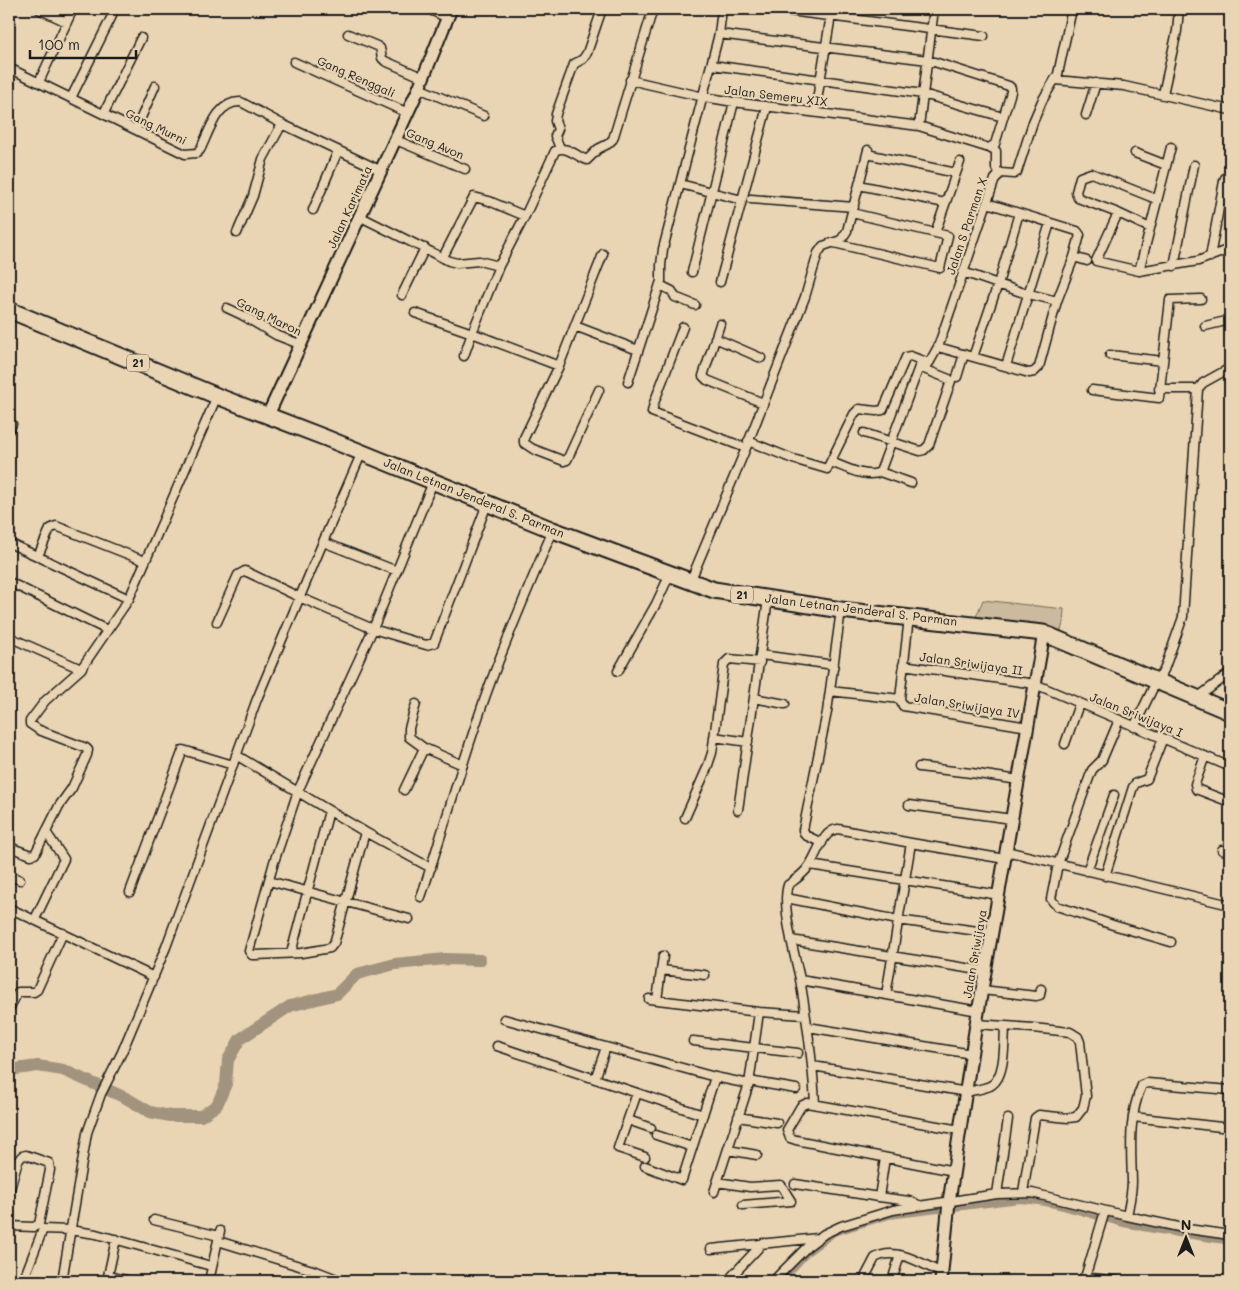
<svg xmlns="http://www.w3.org/2000/svg" width="1239" height="1290" font-family="Mali,sans-serif">
<style>
.green{fill:#cbba9d;stroke:#746b5c}
.lines{fill:none;stroke-linecap:round;stroke-linejoin:round}
.canal{stroke:#a1937e;stroke-width:8}
.river{stroke:#a1937e;stroke-width:12}
.street-casing{stroke:#1c1c1c;stroke-width:11}
.secondary-casing{stroke:#1c1c1c;stroke-width:15}
.highway-casing{stroke:#1c1c1c;stroke-width:19}
.street{stroke:#e9d5b3;stroke-width:8}
.secondary{stroke:#e9d5b3;stroke-width:11}
.highway{stroke:#e9d5b3;stroke-width:15}
.labels{text-anchor:middle;stroke-width:4.5;stroke-linejoin:round;paint-order:stroke}
.shield{fill:#e9d5b3;stroke:#5a5449;stroke-width:1}
.shield-label{font-size:11px;font-weight:bold;fill:#1c1c1c}
.street-label{font-size:12px;fill:#1c1c1c;stroke:#e9d5b3}
</style>
<rect width="100%" height="100%" fill="#e9d5b3"/>
<filter id="ink" filterUnits="userSpaceOnUse"><feTurbulence type="fractalNoise" baseFrequency=".02" numOctaves="2"/><feDisplacementMap in="SourceGraphic" scale="10" xChannelSelector="R" yChannelSelector="G"/><feConvolveMatrix kernelMatrix="1 2 1 2 8 2 1 2 1" color-interpolation-filters="sRGB"/></filter>
<g filter="url(#ink)">
<path class="green" d="M983,600l81,9 -1,15 -5,15 -85,-15z"/>
<g class="lines">
<path class="canal" d="M781,1281l26,-29 27,-20 55,-17 131,-16c36,2 70,16 104,24 35,8 71,12 106,18"/>
<path class="river" d="M9,1070l29,-4 25,4 63,28 24,14 20,4h31l16,-11 9,-21 2,-24 12,-21 50,-33 47,-12 20,-20 38,-10 50,-5 35,1"/>
<defs>
<path id="street" d="M39,9l28,13
M428,9l20,9
M774,9l210,27
M348,34l29,12 3,2 2,10 3,3 39,17
M294,62l114,51
M712,65l211,29 80,23
M9,68l176,86 12,-1 3,-3c9,-17 16,-49 41,-48l41,22 100,47
M630,80l74,17 30,5 185,24 70,22 6,-4 16,-52v-4l-2,-2 -81,-26 -209,-26
M1055,80l69,6 106,24
M39,82l34,-73
M419,88l65,28
M1163,94l14,-63 2,-22
M71,98l40,-80 3,-9
M815,112l17,-103
M104,113l37,-75
M1086,115l10,-32
M919,126l15,-117
M136,129l19,-43
M396,140l69,29
M560,148l-5,-12 3,-7 -3,-8 1,-7 18,-50 9,-5 4,-6 15,-44
M992,148l4,3v17l3,6
M1135,153l31,12
M867,154l89,19
M680,184l62,16
M859,185l86,18
M751,199l103,8
M313,210l25,-59
M1118,213l-22,48 43,10 59,-10 32,-12
M361,217l88,44 8,2 22,-2 20,5
M1150,228l-32,-15 -40,-15 -2,-6 4,-15 11,-4 65,26
M237,233l16,-37 10,-37 19,-35
M935,233l25,-71
M834,243l106,25 8,-32 -96,-23
M603,254l-44,112 -87,-33 27,-67 26,-50 30,-65c11,-7 22,6 32,9l11,-11 10,-5 5,-5 40,-130
M443,257l31,-60 15,4 36,15
M1074,257l13,4
M1210,257l14,-76 1,-3 5,-4
M1174,266l20,-101
M1139,271l32,-124
M692,272l42,-170
M963,272l58,20 36,9
M720,282l47,-175
M660,285l12,6 3,6 20,8
M402,295l23,-47
M227,308l15,7 34,20 26,10
M415,313l57,20 -8,23
M720,324l-17,52 4,4 56,23
M575,326l63,24
M1205,326l25,-6
M683,327l-29,76 -2,9 94,36
M715,338l46,20
M938,347l91,26 5,-1 5,-5 18,-66 17,-44 6,-22 -3,-4 -90,-28
M1110,355l53,6
M973,357l25,-73 21,-71
M559,366l-35,72v5l9,6 31,12 3,-1 32,-70
M1006,366l44,-143
M957,377l7,-23
M628,382l33,-101v-16l2,-16 56,-215 3,-25
M1159,389h39
M1092,390l67,8 11,-98 31,-1
M9,430l3,-6
M748,441l45,18 34,10 27,-55 5,-5 17,2 7,-1 23,-53 4,-1 19,7 9,-16 57,-168 6,-6 13,1 3,-2 16,-50 9,-21 16,-27 14,-65
M831,462c14,5 35,17 49,10l39,-105 30,12 2,2 -22,64 -5,5 -4,1 -56,-18
M880,472l31,11
M323,542l74,29
M9,543l120,56
M38,556l12,-27 6,-3 89,35
M9,582l98,48
M690,582l56,-134 59,-151 13,-44 5,-7 18,-6 6,-9 21,-81
M909,617l-9,82 3,7 125,21
M217,622l21,-47 7,-4 54,26 74,32 53,16 8,-2 53,-139
M9,637l72,32
M761,655l73,10
M903,665l132,19 193,82
M618,671l38,-67 14,-30
M830,691l70,8
M754,698l31,6
M1197,698l33,-25
M416,704l-7,24v9l15,11 39,17
M1119,720l-17,40 -10,10 -34,94 -7,35 3,4 3,3 56,19 58,17
M1134,727l18,-37 12,-20 19,-53 15,-228 5,-6 27,-15
M714,737l34,5
M1065,744l14,-40
M236,755l129,77 -28,101 -3,10 -4,5 -29,5 -45,2h-4l-3,-4 25,-89 24,-71 75,-162 60,-147
M1205,756l-10,28 1,5 34,13
M919,767l52,6 48,7
M404,790l20,-42
M909,805l103,14
M738,810l30,-211
M685,818l22,-50 5,-15 12,-89 5,-5 31,3
M365,832l66,36
M822,843l-17,-8 -2,-5 24,-118 14,-102
M9,847l22,8 4,-1 24,-48 13,-18 15,-33 1,-5 -2,-2 -47,-18 -9,-6v-3l15,-20 36,-32 48,-70 88,-203
M1222,850l8,2
M1006,851l224,54
M810,865l189,30
M1087,871l27,-76
M9,875l11,5
M1105,876l28,-89 3,-4 11,-4 16,-41
M269,881l140,38
M130,892l53,-142 50,15
M421,897c23,-68 42,-138 66,-205 20,-55 43,-108 66,-162
M786,898l112,22 94,13
M9,908l145,69
M35,919l29,-60 -18,-27
M791,940l194,31
M291,953l38,-142
M662,970l43,5
M800,980l179,31
M982,990l54,6 4,-1 1,-6
M886,995l25,-152
M649,999l110,13 46,3
M657,1000l6,-44
M9,1009l9,-17h16l3,-2 26,-57
M504,1019l211,58
M976,1024l57,4 37,4 8,5 2,5 6,54 -3,12 -7,9 -8,1 -29,-3 -4,3 -12,74
M808,1027l164,27
M693,1041l105,12
M497,1046l206,69
M813,1066l154,26c7,-2 16,-3 23,-6 16,-8 14,-44 15,-59
M595,1079l11,-32
M749,1081l47,8
M637,1093l-19,55 27,9
M815,1104c-2,-42 -8,-83 -15,-125 -5,-23 -19,-73 -12,-94 8,-6 16,-11 21,-19 8,-11 14,-36 29,-37l73,14 94,16
M738,1117l39,6
M1133,1117l97,11
M628,1120l23,8
M656,1135l36,12
M728,1150l29,5
M645,1166l37,14 33,-103 34,7
M954,1171l-158,-31 -6,-2 -3,-8 14,-24 6,-3 153,27
M717,1182l33,5 31,-2 10,16 -48,4
M795,1184l84,13 6,-39
M9,1192l9,-31 4,-5 4,-1 23,8 1,7 -11,54 -5,3 -25,-1
M714,1192l35,-108 10,-72
M997,1194l11,-75
M879,1197l30,4 10,4
M1127,1216c2,-11 5,-23 5,-35 -1,-34 -4,-64 10,-96l5,-2 83,7
M154,1220l65,16
M116,1239l-8,37 23,5
M218,1241l101,31 23,9
M711,1249l107,-11
M732,1276l31,-33
M1084,1277l33,4
M23,1281l20,-52 27,1 26,4 115,32
M62,1281l25,-148 14,-39 21,-42 44,-105 91,-248 66,-157 39,-90
M209,1281l11,-50
M773,1281l35,-35 16,-12 17,-8 52,-16 104,-16 35,-1 95,23 61,13 42,6
M863,1281l12,-23c21,-12 47,6 67,15
M892,1281l8,-26
M1084,1281l21,-70"/>
<path id="secondary" d="M268,415l151,-327 32,-79
M941,1281l8,-79 27,-178 68,-391"/>
<path id="highway" d="M9,310l208,86 109,42 227,92 161,60 127,20 202,23 187,79"/>
</defs>
<use href="#street" class="street-casing"/>
<use href="#secondary" class="secondary-casing"/>
<use href="#highway" class="highway-casing"/>
<use href="#street" class="street"/>
<use href="#secondary" class="secondary"/>
<use href="#highway" class="highway"/>
</g>
</g>
<g class="labels">
<g class="shield">
<rect x="127" y="354.5" width="22" height="17" rx="4"/>
<rect x="731" y="586.5" width="22" height="17" rx="4"/>
</g>
<g class="shield-label">
<text x="138" y="367">21</text>
<text x="742" y="599">21</text>
</g>
<g class="street-label">
<text transform="translate(356 77) rotate(24)" y="4">Gang Renggali</text>
<text transform="translate(776 96) rotate(7)" y="4">Jalan Semeru XIX</text>
<text transform="translate(156 127) rotate(26)" y="4">Gang Murni</text>
<text transform="translate(435 144) rotate(23)" y="4">Gang Avon</text>
<text transform="translate(350 207) rotate(-65)" y="4">Jalan Karimata</text>
<text transform="translate(967 226) rotate(-71)" y="4">Jalan S Parman X</text>
<text transform="translate(269 317) rotate(26)" y="4">Gang Maron</text>
<text transform="translate(474 498) rotate(22)" y="4">Jalan Letnan Jenderal S. Parman</text>
<text transform="translate(861 610) rotate(7)" y="4">Jalan Letnan Jenderal S. Parman</text>
<text transform="translate(971 664) rotate(8)" y="4">Jalan Sriwijaya II</text>
<text transform="translate(967 706) rotate(9)" y="4">Jalan Sriwijaya IV</text>
<text transform="translate(1136 715) rotate(22)" y="4">Jalan Sriwijaya I</text>
<text transform="translate(975 954) rotate(-80)" y="4">Jalan Sriwijaya</text>
</g>
</g>
<rect width="1239" height="1290" fill="none" stroke="#e9d5b3" stroke-width="30"/>
<rect x="15" y="15" width="1209" height="1260" fill="none" stroke="#1c1c1c" stroke-width="2" filter="url(#ink)"/>
<g transform="translate(1186 1238)" stroke="#e9d5b3" stroke-width="4" paint-order="stroke">
<path d="M0-4L9 19L0 12L-9 19Z" fill="#1c1c1c"/>
<text y="-8" font-size="14" font-weight="bold" text-anchor="middle" fill="#1c1c1c">N</text>
</g>
<path d="M30 50v8h106v-8" fill="none" stroke="#1c1c1c" stroke-width="2.5"/>
<text x="38" y="50" font-size="15" fill="#1c1c1c" stroke="#e9d5b3" stroke-width="4" paint-order="stroke">100 m</text>
</svg>
